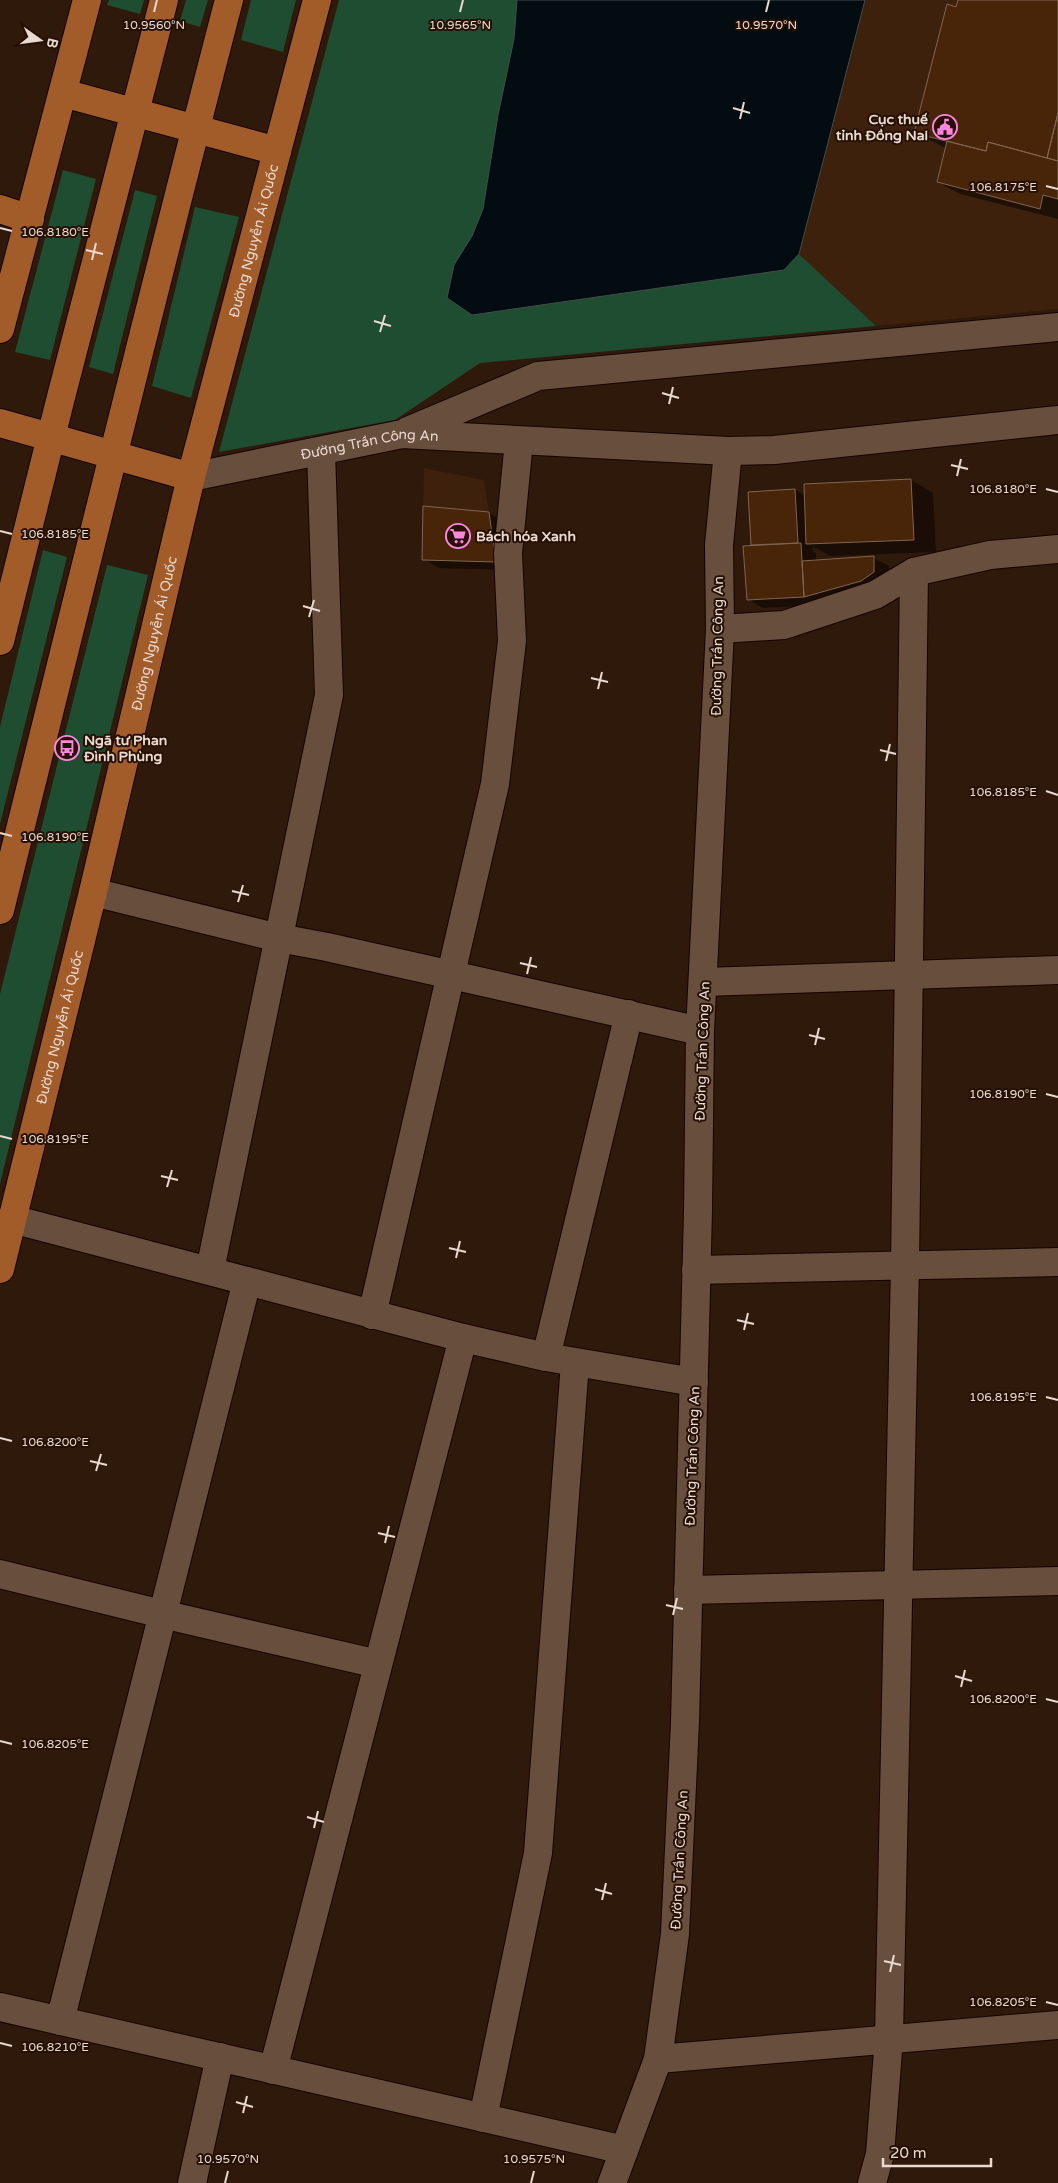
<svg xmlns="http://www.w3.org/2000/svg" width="1058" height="2183" font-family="'Varela Round',sans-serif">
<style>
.built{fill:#3d210c}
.green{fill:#1f4d31}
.water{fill:#020c11;stroke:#474a4a}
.shadow{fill:#0007}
.building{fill:#482409;stroke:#806554}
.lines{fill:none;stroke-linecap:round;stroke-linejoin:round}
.minor-casing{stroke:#160400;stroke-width:30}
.major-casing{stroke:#160400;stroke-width:30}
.minor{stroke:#684e3d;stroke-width:28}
.major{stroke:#a15c2a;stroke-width:28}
.ticks{fill:none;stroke:#e9d9d0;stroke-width:2}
.labels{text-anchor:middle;stroke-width:4;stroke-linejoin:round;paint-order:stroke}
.poi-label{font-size:14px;font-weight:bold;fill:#e9d9d0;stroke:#251003;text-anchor:start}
.street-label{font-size:14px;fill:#e9d9d0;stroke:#251003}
.ticks-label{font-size:12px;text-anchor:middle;fill:#e9d9d0;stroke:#251003;stroke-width:4;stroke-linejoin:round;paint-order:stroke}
</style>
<rect width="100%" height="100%" fill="#2f190a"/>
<path class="built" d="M865,0h193v309l-182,17 -77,-72z
M424,468l60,12 12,82 -74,-2z"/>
<path class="green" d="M109,0h35l-4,14 -33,-9z
M186,0h22l-8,27 -20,-6z
M251,0h45l-13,52 -42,-12z
M339,0h526l-66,254 77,72 -396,37 -85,57 -176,32z
M63,170l33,9 -46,181 -35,-8z
M135,190l22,6 -44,178 -24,-7z
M195,207l44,10 -48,181 -39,-12z
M43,550l24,7 -67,267v-97z
M107,565l41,10 -148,609v-190z"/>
<path class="water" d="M517,0h348l-66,254 -15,16 -312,45 -25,-17 7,-33 18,-29 11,-27 15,-94 16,-76z"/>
<path class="shadow" d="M959,0h99v158l-76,-18v2l76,19v58l-98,-25 -22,-12 9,-33 -32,-17z
M911,480l22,13 3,59 -106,4 -18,-10 1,5 3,2v8l58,-3 15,8v15l-69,24 -57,3 -15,-9 4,-52 -2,-54 45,-3 11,6 -1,-11z
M489,513l15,9 7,48 -72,-2 -16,-9z"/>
<path class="building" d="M958,0h100v113l-11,45 -59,-16 -2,9 -72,-18 33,-129 9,3z
M1058,113v48l-11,-3z
M947,141l39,10 2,-9 70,19v38l-15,-4 -3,14 -103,-27z
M911,479l3,61 -108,4 -2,-60z
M795,489l3,54 -47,2 -3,-53z
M423,506l66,6 7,50 -74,-2z
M801,543l3,54 -57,3 -4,-54z
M874,556v16l-13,9 -57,16 -2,-36z"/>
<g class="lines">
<defs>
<g id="minor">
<path d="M408,431l130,-55 520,-49"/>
<path d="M728,451l46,-1 284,-30"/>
<path id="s1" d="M191,477l211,-43 326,17 -9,94 1,84 -20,402 -2,180 -13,511 -10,212 -17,125 -46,124"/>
<path d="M720,629l64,-4 91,-30 39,-23 76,-17 68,-6"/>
<path d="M93,892l186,46 48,9 373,84"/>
<path d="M703,982l355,-12"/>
<path d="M12,1219l451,119 83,19 148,25"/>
<path d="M210,1270l119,-575 -8,-244"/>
<path d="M696,1270l362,-8"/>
<path d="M372,1315l123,-531 17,-143 -4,-88 11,-112"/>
<path d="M546,1357l83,-343"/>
<path d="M0,1574l162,40 216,50"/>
<path d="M688,1590l370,-9"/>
<path d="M0,2007l624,143"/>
<path d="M60,2021l187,-740"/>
<path d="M658,2059l400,-34"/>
<path d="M273,2070l190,-732"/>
<path d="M483,2118l55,-265 37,-490"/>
<path d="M192,2183l28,-126"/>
<path d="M872,2183l8,-29 9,-116 16,-773 9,-693"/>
</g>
<g id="major">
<path d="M63,93l214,58"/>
<path d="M0,209l30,10"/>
<path d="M0,329l87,-329"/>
<path d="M0,423l191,54"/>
<path d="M0,641l61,-244 103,-397"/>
<path d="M0,910c76,-304 150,-608 229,-910"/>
<path id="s2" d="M0,1269l93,-377 98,-415 126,-477"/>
</g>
</defs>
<use href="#minor" class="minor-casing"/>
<use href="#major" class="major-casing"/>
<use href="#minor" class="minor"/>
<use href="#major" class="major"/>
</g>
<path class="ticks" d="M154,12l3,-12M460,12l3,-12M766,12l3,-12M733,108l17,5M740,119l4,-17M1046,186l12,3M0,228l12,3M86,250l17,4M92,260l4,-17M374,321l17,5M380,332l5,-17M662,393l17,5M669,404l4,-17M951,465l17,4M957,476l4,-17M1046,489l12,3M0,531l12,3M303,606l17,5M309,617l5,-17M591,678l17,4M598,689l4,-17M880,750l16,4M886,761l4,-17M1046,791l12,4M0,833l12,3M232,891l17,4M238,902l5,-17M520,963l17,4M527,974l4,-17M809,1035l16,4M815,1045l4,-17M1046,1094l12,3M0,1136l12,3M161,1176l17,4M167,1187l5,-17M449,1248l17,4M456,1258l4,-17M737,1320l17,4M744,1330l4,-17M1046,1397l12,3M0,1438l12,3M90,1461l17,4M96,1471l5,-17M378,1533l17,4M385,1543l4,-17M666,1605l17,4M673,1615l4,-17M955,1676l17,5M961,1687l4,-17M1046,1699l12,3M0,1741l12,3M307,1817l17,5M314,1828l4,-17M595,1889l17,5M602,1900l4,-17M884,1961l17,4M890,1972l4,-17M1046,2002l12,3M0,2043l12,3M236,2102l17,5M243,2113l4,-17M225,2183l3,-12M531,2183l3,-12"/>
<defs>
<symbol id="civic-ring" viewBox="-11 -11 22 22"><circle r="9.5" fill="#251003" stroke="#fe85df" stroke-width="1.5"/><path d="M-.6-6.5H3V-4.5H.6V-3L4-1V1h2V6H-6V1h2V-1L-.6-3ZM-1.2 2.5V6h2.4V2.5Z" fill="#fe85df"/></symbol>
<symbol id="supermarket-ring" viewBox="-11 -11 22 22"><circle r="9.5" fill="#251003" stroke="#fe85df" stroke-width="1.5"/><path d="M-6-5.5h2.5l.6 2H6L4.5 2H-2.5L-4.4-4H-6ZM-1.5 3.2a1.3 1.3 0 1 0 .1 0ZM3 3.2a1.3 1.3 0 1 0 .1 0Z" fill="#fe85df"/></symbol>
<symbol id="bus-ring" viewBox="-11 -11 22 22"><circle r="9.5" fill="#251003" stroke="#fe85df" stroke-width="1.5"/><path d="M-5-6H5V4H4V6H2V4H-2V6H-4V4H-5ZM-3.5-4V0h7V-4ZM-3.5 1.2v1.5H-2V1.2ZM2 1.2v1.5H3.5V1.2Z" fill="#fe85df"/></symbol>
</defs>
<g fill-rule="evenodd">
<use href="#civic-ring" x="931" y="113" width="28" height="28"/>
<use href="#supermarket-ring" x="444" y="522" width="28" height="28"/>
<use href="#bus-ring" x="53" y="734" width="28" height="28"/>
</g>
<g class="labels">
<g class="poi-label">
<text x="928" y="124" text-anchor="end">Cục thuế<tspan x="928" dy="16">tỉnh Đồng Nai</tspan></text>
<text x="476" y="541">Bách hóa Xanh</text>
<text x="84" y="745">Ngã tư Phan<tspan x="84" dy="16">Đình Phùng</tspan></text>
</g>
<g class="street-label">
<text dy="5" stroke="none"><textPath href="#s2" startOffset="1059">Đường Nguyễn Ái Quốc</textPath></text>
<text dy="5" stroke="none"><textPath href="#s1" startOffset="182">Đường Trần Công An</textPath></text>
<text dy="5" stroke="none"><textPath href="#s2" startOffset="654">Đường Nguyễn Ái Quốc</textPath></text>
<text transform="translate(717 646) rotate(-89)" y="5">Đường Trần Công An</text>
<text dy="5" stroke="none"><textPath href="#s2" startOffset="249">Đường Nguyễn Ái Quốc</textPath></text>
<text transform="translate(702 1051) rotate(-88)" y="5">Đường Trần Công An</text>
<text transform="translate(692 1456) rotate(-88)" y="5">Đường Trần Công An</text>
<text transform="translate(679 1860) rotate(-87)" y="5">Đường Trần Công An</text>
</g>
</g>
<g class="ticks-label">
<text x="154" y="29">10.9560°N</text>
<text x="460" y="29">10.9565°N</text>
<text x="766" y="29">10.9570°N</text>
<text x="1003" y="191">106.8175°E</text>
<text x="55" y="236">106.8180°E</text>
<text x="1003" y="493">106.8180°E</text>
<text x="55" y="538">106.8185°E</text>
<text x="1003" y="796">106.8185°E</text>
<text x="55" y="841">106.8190°E</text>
<text x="1003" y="1098">106.8190°E</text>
<text x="55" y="1143">106.8195°E</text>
<text x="1003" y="1401">106.8195°E</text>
<text x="55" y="1446">106.8200°E</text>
<text x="1003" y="1703">106.8200°E</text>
<text x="55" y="1748">106.8205°E</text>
<text x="1003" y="2006">106.8205°E</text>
<text x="55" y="2051">106.8210°E</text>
<text x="228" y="2163">10.9570°N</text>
<text x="534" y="2163">10.9575°N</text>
</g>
<g transform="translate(40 40) rotate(104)" stroke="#251003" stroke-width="4" paint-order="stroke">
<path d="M0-4L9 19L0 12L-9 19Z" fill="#e9d9d0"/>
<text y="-8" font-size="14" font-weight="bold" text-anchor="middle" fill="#e9d9d0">B</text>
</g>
<path d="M883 2158v8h108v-8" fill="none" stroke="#e9d9d0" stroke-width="2.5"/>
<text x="890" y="2158" font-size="15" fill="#e9d9d0" stroke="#251003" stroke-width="4" paint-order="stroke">20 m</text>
</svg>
